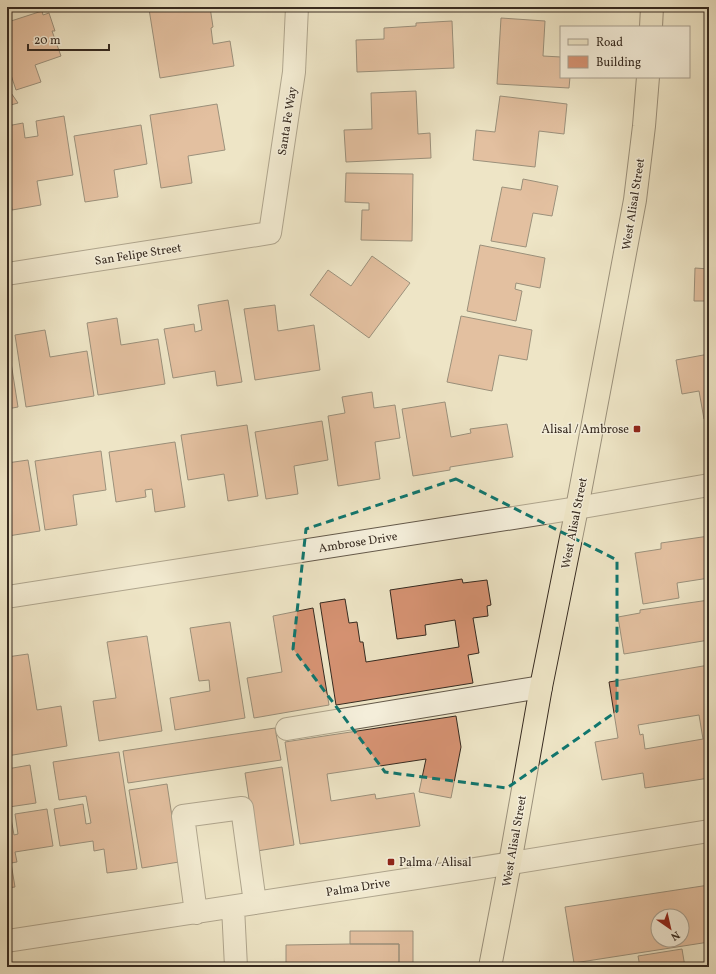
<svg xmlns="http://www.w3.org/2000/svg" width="716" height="974" font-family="Vollkorn,serif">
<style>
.building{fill:#d59272;stroke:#362a20;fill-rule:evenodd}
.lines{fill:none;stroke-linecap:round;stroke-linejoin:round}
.minor-casing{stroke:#64594a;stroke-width:24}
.major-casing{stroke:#362a20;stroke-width:24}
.minor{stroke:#f4eeda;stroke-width:22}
.major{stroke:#eee5c6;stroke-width:22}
.marked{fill:none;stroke:#0f766e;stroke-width:3;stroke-dasharray:8 5;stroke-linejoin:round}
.poi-dot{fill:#8f2418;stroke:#f4eeda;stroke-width:1.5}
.labels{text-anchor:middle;stroke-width:3;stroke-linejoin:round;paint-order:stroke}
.street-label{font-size:12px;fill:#362a20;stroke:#f4eeda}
.poi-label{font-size:12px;fill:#362a20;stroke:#f4eeda;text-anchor:end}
</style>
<rect width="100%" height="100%" fill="#eee5c6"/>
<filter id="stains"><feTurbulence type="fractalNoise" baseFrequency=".005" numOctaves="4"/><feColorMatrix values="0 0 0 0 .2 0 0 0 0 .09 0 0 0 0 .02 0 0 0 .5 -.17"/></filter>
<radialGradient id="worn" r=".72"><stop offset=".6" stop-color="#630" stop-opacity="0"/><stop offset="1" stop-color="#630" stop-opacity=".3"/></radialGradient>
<path class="building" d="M161,7h49l3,20 -2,1 2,16 17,-3 4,25 -74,12 -11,-69z
M42,11l1,4 6,-2 6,18h-3l9,25 -26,9 6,17 -25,8 -7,-21h-2v-49l1,2z
M501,18l44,3 -2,35 18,1v20h9l-1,11 -72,-4z
M452,21l2,47 -97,4 -1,-32 28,-1v-11l32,-2v-3z
M7,87l11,16 -11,3z
M416,91l2,43 12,-1 1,25 -85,4 -2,-32 28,-1 -1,-36z
M500,96l67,8 -3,30 -25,-3 -4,36 -62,-7 3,-30 19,2z
M217,104l8,46 -37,6 4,27 -31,5 -11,-73z
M64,116l9,59 -36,6 4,24 -29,5 -5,-32v-52l16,-3 2,15 13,-2 -2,-15z
M141,125l6,39 -33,6 4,27 -33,5 -11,-66z
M346,173l67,1 -1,67 -51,-1 1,-30h7v-7l-24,-1z
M523,179l35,7 -6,30 -19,-3 -7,34 -35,-6 11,-54 19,3z
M480,245l65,13 -5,30 -24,-5 -1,6 7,2 -6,30 -49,-10z
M372,256l38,27 -41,55 -59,-43 18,-25 23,16z
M695,268l14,1v32h-15z
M228,300l14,82 -25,4 -2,-15 -42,7 -9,-49 30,-5 1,8 7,-2 -4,-25z
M275,305l3,26 36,-6 6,45 -65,10 -11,-71z
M461,316l71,14 -5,30 -28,-5 -7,36 -45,-9z
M117,318l4,27 37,-6 7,45 -67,11 -11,-72z
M45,330l5,27 37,-6 7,45 -68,11 -11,-72z
M7,337l11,70 -11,2z
M709,354v64l-5,1 -5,-28 -17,3 -6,-34z
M372,392l2,16 21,-3 5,33 -25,4 5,37 -42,7 -10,-70 17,-3 -3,-16z
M445,402l6,35 20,-4 -1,-4 37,-5 6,33 -63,10v3l-37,6 -11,-67z
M322,421l6,39 -34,6 4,28 -32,5 -11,-67z
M247,425l11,71 -30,5 -4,-27 -36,6 -7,-45z
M175,442l10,65 -30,5 -3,-23 -7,1 1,7 -30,5 -7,-50z
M101,451l5,39 -33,5 4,30 -32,5 -10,-69z
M28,460l12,71 -32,5 -1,-73z
M709,536v42l-32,5 2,15 -36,6 -8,-51 26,-4v-6z
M462,579l1,4 24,-3 4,25 -4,1 1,10 -15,2 6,35 -11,2 5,28 -137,22 -16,-102 25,-4 4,24 8,-1 3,20h3l3,20 93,-15 -4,-27 -30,5 1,10 -29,4 -7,-49z
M709,600v40l-85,14 -6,-37 22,-4v-3z
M313,608l16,97 -75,13 -7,-40 35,-6 -9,-56z
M230,622l15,96 -70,12 -5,-32 40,-7 -1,-11 -10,1 -9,-53z
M147,636l15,95 -63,10 -6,-40 23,-3 -9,-56z
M28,654l9,56 24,-4 6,40 -60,10v-99z
M709,665v31l-4,1 1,6 3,-1v76l-64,10 -2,-15 -41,7 -7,-38 23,-4 -9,-56zM699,715l4,24 -58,10 -2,-15 -3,1 -2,-10z
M456,716l5,31 -10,51 -32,-6 7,-33 -99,15 4,27 44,-7 1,5 38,-6 6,33 -120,18 -15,-102z
M275,728l6,32 -153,23 -5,-32z
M119,752l18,117 -30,4 -3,-24 -10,2 -1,-10 -33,5 -6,-37 29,-5 3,20 5,-1 -5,-27 -27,4 -6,-38z
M30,765l6,38 -27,4 5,28 4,-1 -3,-20 32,-5 6,37 -38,6 2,10 -6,1 4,24 -8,1v-119z
M282,767l12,78 -37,6 -12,-78z
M167,784l12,78 -37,6 -13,-78z
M709,885v57l-135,21 -9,-56zM658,916h24v24h-24z
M350,931h63v36h-14v-23h-49z
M350,944h49v23h-113v-22z
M682,949l3,18h-45l-2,-11z
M557,963l21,4h-22z"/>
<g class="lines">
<defs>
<path id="minor" d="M7,274l263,-41 24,-161 3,-65
M7,597l570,-89 132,-23
M287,729l254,-42
M233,907l3,60
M196,913l-13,-97 59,-8 13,95
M7,941l443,-68 259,-42"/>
<path id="major" d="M651,27l1,-20
M490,967l20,-104 31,-176 36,-179 58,-308 9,-74 4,-49"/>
</defs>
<use href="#minor" class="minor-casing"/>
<use href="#major" class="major-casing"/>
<use href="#minor" class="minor"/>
<use href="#major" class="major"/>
</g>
<path d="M0 0H716V974H0ZM456,479l161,81v151l-110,77 -122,-16 -92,-123 13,-120z" fill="#eee5c6" fill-opacity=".55" fill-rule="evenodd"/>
<path class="marked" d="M456,479l161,81v151l-110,77 -122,-16 -92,-123 13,-120z"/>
<g class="poi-dot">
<rect x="633" y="425" width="8" height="8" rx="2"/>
<rect x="387" y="858" width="8" height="8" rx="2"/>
</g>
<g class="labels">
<g class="street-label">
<text transform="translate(287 121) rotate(-81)" y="4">Santa Fe Way</text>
<text transform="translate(633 204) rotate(-81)" y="4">West Alisal Street</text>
<text transform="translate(138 254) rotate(-9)" y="4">San Felipe Street</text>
<text transform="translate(574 523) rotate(-79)" y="4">West Alisal Street</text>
<text transform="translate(358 542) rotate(-9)" y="4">Ambrose Drive</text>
<text transform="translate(514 841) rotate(-80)" y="4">West Alisal Street</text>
<text transform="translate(358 887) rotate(-9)" y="4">Palma Drive</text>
</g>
<g class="poi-label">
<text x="629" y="433">Alisal / Ambrose</text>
<text x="399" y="866" text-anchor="start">Palma / Alisal</text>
</g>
</g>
<rect width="716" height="974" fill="none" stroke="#eee5c6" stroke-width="24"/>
<rect x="8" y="8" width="700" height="958" fill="none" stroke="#362a20" stroke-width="2"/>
<rect x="12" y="12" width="692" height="950" fill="none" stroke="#362a20"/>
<rect x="560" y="26" width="130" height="52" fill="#f4eeda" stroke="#a8a090"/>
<rect x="568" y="39" width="20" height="6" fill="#eee5c6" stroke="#a8a090"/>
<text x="596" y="46" font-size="12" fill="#362a20">Road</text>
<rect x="568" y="56" width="20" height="12" fill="#d59272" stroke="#a8a090"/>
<text x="596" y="66" font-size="12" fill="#362a20">Building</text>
<g transform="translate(670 928) rotate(146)"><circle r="19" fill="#f4eeda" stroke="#a8a090"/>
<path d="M0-3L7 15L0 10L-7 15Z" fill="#8f2418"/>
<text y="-6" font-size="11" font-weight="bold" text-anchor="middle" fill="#362a20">N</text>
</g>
<path d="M28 44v6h81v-6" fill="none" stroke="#362a20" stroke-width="2"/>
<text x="34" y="44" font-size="12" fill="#362a20" stroke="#f4eeda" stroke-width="3" paint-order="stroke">20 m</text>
<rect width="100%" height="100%" filter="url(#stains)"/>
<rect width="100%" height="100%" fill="url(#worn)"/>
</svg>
